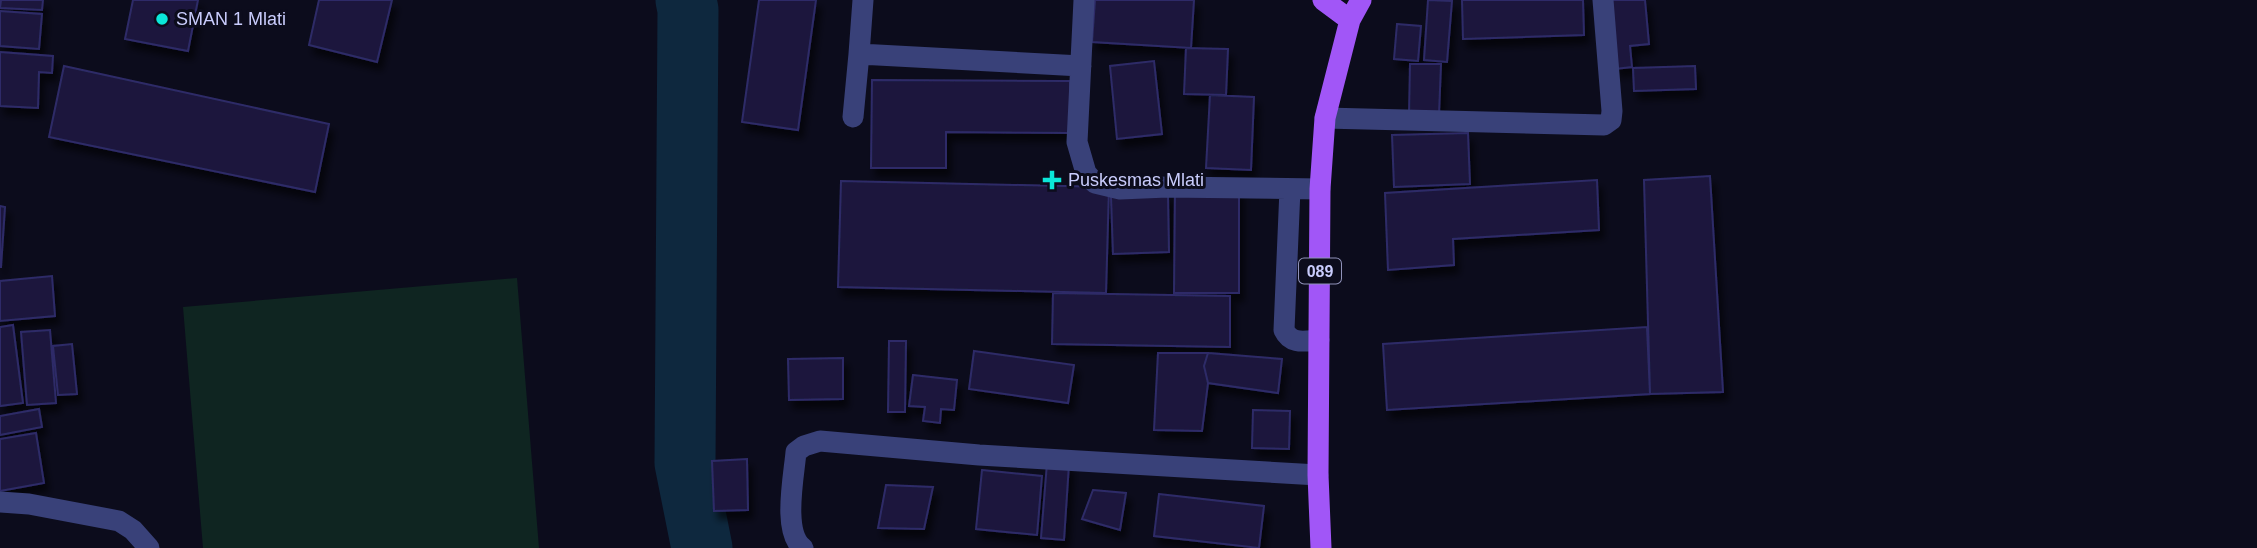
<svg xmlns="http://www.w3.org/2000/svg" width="2257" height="548" font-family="Arial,sans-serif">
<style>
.green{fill:#0f2521}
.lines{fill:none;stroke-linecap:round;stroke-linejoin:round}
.river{stroke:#0e283e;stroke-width:61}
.building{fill:#1b193c;stroke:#2e2c67;stroke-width:2;filter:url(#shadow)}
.minor{stroke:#394179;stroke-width:21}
.major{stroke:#a156f7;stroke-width:21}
.poi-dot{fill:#0be7d9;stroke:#0c0c1c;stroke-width:2.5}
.labels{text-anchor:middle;stroke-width:6;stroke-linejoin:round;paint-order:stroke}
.shield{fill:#0c0c1c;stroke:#9092b9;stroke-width:2}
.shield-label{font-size:16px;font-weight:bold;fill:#c9ccfc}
.poi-label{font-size:18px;fill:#c9ccfc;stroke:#0c0c1c;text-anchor:start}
</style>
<defs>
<filter id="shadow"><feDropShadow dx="4.5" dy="8" stdDeviation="3.5" flood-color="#0009"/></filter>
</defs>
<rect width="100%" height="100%" fill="#0c0c1c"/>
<path class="green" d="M517,278l22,270h-336l-20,-241z"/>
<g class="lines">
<path class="river" d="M686,0l2,10 -3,453 17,85"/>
</g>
<path class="building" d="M1,0h42l-1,10 -42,-2z
M133,0h65l-10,51 -63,-12z
M319,0h73l-15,62 -68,-17z
M759,0h57l-18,130 -56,-8z
M1095,0h99l-3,48 -99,-6z
M1428,0l24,1 -5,61 -23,-2z
M1462,0h121l1,35 -121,4z
M1609,0h36l4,44 -19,2 2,21 -17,2z
M0,11l42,3 -3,35 -39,-3z
M1397,24l24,2 -3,35 -24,-2z
M1186,48l42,1 -2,46 -42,-1z
M0,52l53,4 -1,17 -13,-1 -1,36 -38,-2z
M1154,61l8,73 -45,5 -7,-73z
M1410,64h31l-2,50h-30z
M64,66l265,58 -14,68 -266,-55z
M1695,66l1,23 -62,2 -1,-23z
M872,80l198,1v52l-124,-1v36h-75z
M1210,95l44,2 -3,73 -45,-2z
M1468,133l2,51 -76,3 -2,-52z
M1710,176l13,216 -73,2 -6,-214z
M1597,180l2,50 -146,9 1,26 -66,5 -3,-77z
M841,181l268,6 -3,106 -268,-6z
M1175,189h64v104h-65z
M1168,195l1,57 -56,2 -2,-57z
M0,206l5,1 -4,60h-1z
M52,276l3,40 -55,5v-40z
M1053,293l177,3v51l-178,-3z
M13,325l10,78 -23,3v-79z
M1647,327l3,67 -263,16 -4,-66z
M50,330l6,73 -29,2 -6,-73z
M889,341h17l-1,71h-17z
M72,344l5,50 -19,1 -5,-49z
M974,351l100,14 -6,38 -99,-14z
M1158,353h50l-4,13 4,17 -6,48 -48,-1z
M1208,353l74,6 -4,34 -70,-10 -4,-17z
M843,358v41l-54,1 -1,-41z
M913,375l44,5 -3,30 -13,-1 -1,14 -17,-2 2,-14 -16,-1z
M39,409l3,18 -42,8v-19z
M1253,410l37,1 -1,38 -37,-1z
M36,433l8,50 -44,8v-52z
M747,459l1,51 -34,1 -2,-50z
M1047,463l22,1 -5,76 -23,-2z
M982,470l60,6 -5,59 -61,-6z
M886,485l47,2 -9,42 -46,-1z
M1093,490l33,3 -6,37 -38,-11z
M1159,494l105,12 -5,42 -105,-12z"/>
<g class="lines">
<path class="minor" d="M1084,0l-7,142 9,31 9,10 25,6 47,-2 153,2
M859,54l4,-54
M853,117l6,-63 222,12
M1325,118l279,7 7,-5 1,-9 -9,-111
M1290,189l-6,141c7,15 21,11 35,10
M0,502l29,2 90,17 14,9 16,18
M803,548c-21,-15 -9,-72 -7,-96l8,-6 16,-5 159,14 339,20"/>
<path class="major" d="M1323,0l27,20
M1321,548l-3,-73 2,-286 5,-71 25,-98 11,-20"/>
</g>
<g class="poi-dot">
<circle cx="162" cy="19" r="7"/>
<path d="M1048.5 169.5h7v7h7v7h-7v7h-7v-7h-7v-7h7z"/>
</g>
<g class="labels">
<rect class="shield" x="1299" y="258.5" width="42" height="25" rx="5"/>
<g class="shield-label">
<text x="1320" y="277">089</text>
</g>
<g class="poi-label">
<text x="176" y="25">SMAN 1 Mlati</text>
<text x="1068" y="186">Puskesmas Mlati</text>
</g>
</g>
</svg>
